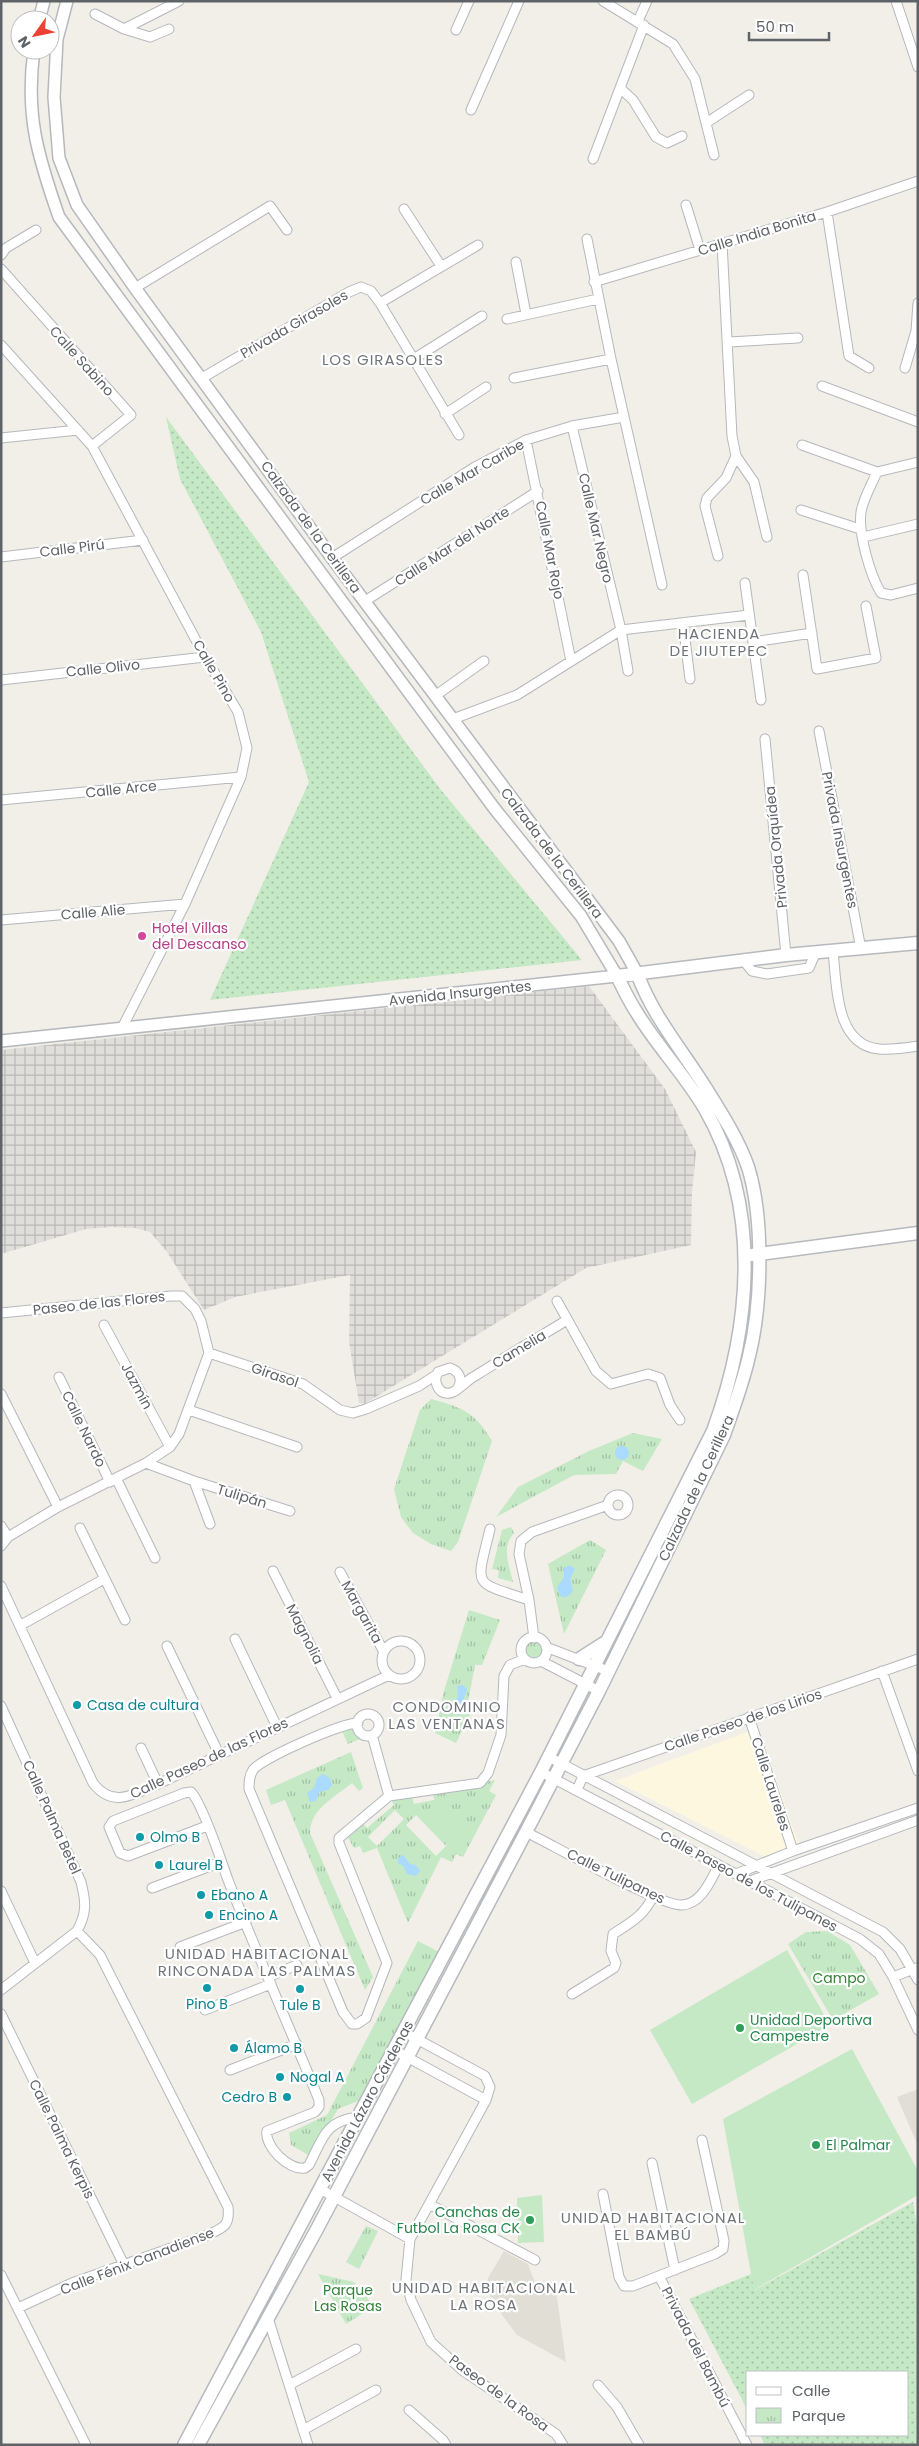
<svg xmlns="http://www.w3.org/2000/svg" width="919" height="2446" font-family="Poppins,sans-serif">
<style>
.commercial{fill:#fef7e0}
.industrial{fill:url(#industrial-grid)}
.education{fill:#e1ded6}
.grass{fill:url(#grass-dots)}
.park{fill:url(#park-tufts);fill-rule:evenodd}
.pitch{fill:#c5e8c5}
.water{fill:#aadaff}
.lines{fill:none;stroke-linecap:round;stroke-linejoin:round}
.minor-casing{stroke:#b5b8bc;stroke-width:11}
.tertiary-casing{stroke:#b5b8bc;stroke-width:14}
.secondary-casing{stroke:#b6babf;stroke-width:15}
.minor{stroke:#fff;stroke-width:9}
.tertiary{stroke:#fff;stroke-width:11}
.secondary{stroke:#fff;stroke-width:12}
.hotel-dot{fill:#d1479c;stroke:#fff;stroke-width:2}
.culture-dot{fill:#0f9aa8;stroke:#fff;stroke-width:2}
.leisure-dot{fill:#2e9e5b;stroke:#fff;stroke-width:2}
.labels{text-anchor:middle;stroke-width:4.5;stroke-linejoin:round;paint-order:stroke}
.street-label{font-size:14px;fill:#5f6368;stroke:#fff}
.hotel-label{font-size:14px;fill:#b23c85;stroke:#fff;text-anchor:start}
.culture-label{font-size:14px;fill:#0d838f;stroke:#fff;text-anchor:start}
.park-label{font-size:14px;fill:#348238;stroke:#fff}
.leisure-label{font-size:14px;fill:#27864d;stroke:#fff;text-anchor:start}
.neighbourhood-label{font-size:15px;letter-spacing:1px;fill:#70757a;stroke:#fff}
</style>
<defs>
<pattern id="industrial-grid" width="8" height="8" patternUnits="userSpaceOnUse" patternTransform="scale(1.25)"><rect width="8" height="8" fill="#e0deda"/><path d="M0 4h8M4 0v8" fill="none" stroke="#b9b8b5"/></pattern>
<pattern id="grass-dots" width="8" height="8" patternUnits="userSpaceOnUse" patternTransform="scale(1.25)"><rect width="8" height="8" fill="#c5e8c5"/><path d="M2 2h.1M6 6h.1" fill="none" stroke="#a3c0a4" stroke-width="1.8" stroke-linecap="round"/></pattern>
<pattern id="park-tufts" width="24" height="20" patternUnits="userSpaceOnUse" patternTransform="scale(1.25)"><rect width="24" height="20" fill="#c5e8c5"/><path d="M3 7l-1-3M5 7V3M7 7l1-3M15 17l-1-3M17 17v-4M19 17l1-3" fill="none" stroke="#a3c0a4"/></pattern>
</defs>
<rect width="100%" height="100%" fill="#f1efe8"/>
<path class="commercial" d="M758,1728l43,123 -28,10 -158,-80z"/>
<path class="industrial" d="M589,986l76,103 31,63 -4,40 -1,53 -105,23 -222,136 -5,-1 -10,-61 1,-67 -115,22 -31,13 -37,-58 -17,-20 -15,-4 -23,-1 -26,2 -85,25v-204z"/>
<path class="education" d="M918,2089v57l-21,-49z
M504,2251l24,13 8,22 19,-3 11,79 -49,-27 -23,-31 -7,-15 1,-11z"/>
<path class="grass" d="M166,417l275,373 141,170 -372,40 99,-218 -48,-150 -81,-153z
M913,2202l5,32v211h-153l-5,-10h148v-63h-160v39l-59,-112 62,-25 4,16z"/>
<path class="park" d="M431,1399c31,8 45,14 61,42l-34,101 -7,9 -20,-7 -18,-11 -12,-16 -7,-28 26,-79z
M633,1433l29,6 -19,32 -20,-10 -7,13 -42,1 -78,42 22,-30 71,-36z
M511,1527l3,6c-13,14 -5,32 -1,49l-15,-4 1,-8 -7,-1 10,-39z
M590,1540l16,10 -42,84 -16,-70z
M469,1610l31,10 -18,45h-7l-7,37 7,2 -19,39 -21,-10 9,-42z
M525 1650a9 9 0 1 1 18 0a9 9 0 1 1-18 0Z
M355,1727l8,11 -15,6 -6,-13z
M351,1752l12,36 -4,3 -7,-8c-17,14 -42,26 -42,50l63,144 -8,13 -80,-190 -14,5 -5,-15z
M495,1780l-6,11 7,4 -33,62 -7,-3 -4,8 -11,-5 -33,66 -31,-75 -14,5 -3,-7 -6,2 -7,-12 15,-14 5,6 27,-23 -3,-6 21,-3 2,8 20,-4 -1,-7zM395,1810l9,9 -27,27 -9,-9zM416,1815l30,31 -10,10 -30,-31z
M827,1931l23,14 29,49 -46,26 -45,-76 18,-12z
M418,1941l23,12 -78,146 -25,10 -28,47 -19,-11 -2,-12 38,-18z
M366,2226l12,5 -19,38 -13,-7z
M318,2274l36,8 20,24 -28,18z"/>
<path class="pitch" d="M443,1803l24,27 -16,14 -24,-27z
M787,1950l43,75 -138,79 -42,-74z
M852,2049l66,122v24l-164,95 -31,-171z
M542,2195l2,47 -26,1 -1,-45z"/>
<path class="water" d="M615 1453a7 7 0 1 1 14 0a7 7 0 1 1-14 0Z
M569,1565l6,4 -5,10 3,11 -3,5 -6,3 -4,-3 -3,-7 7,-11v-8z
M463,1685l4,4 -3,9 3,6 -2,7 -6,4 -9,-5v-6l8,-7 -1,-11z
M323,1774l7,4 2,7 -4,5 -9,2 -3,9 -6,1 -3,-9 7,-5 3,-10z
M403,1855l7,9 6,1 4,6 -4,5 -9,-2 -4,-8 -5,-3v-5z"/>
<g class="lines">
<defs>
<path id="minor" d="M603,1l70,43 22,35 19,76
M896,1l22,66
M95,14l29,15 26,8 19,-8
M638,21l9,-20
M124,29l55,-28
M456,30l13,-29
M620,88l13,12 23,37 11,6 15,-7
M471,110l48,-109
M706,123l43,-28
M593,159l51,-134
M686,205l14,45
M404,209l37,57
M827,212l22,144 20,12
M587,239l24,120 51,226
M722,243l10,193 4,20 18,26 13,55
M1,255l5,-7 30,-18
M516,262l10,52
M1,269l130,146 -39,31
M594,282l233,-70 91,-31
M135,288l135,-82 17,24
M380,303l98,-58
M507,319l91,-20
M729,342l69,-4
M1,345l91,101 113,211 33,55 9,36 -6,29 -56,127 -63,124
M412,360l70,-44
M905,368l11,-37 2,-28
M202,378l147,-86 12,-5 10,4 9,12 79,132
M514,378l97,-19
M822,386l96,36
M445,414l41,-27
M572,426l49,204 7,41
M1,438l77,-8
M526,440l45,221
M802,445l75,27 41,-10
M877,472c-5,12 -14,27 -16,40 -3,21 9,63 20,81l10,2 27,-7
M801,510l59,19
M863,537l55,-13
M718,556l-13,-50 2,-8 19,-20 10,-22
M1,557l142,-17
M332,558l143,-91 51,-27 46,-14 52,-9
M803,575l14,94 59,-11 -10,-52
M745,583l16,117
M365,601l173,-110
M683,623l7,56
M753,642l59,-9
M1,680l204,-23
M435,696l49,-35
M453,719l64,-24 104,-65 128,-15
M819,731l42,218
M765,739l21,216
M1,800l240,-23
M1,920l184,-16
M833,952c4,33 2,93 46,97 12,1 26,-1 39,-3
M744,961l8,10 15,3 42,-6 6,-14
M557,1301l39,70 15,13 37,-10 12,4 10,27 10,15
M1,1313l170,-17h11l13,13 6,12 8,32 -30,81 -9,13 -24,16 -88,44 -50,30 -7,9
M104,1325l66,122
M209,1353l94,31 37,26 13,3 13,-4 53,-23 17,-11
M59,1377l51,105
M458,1388c5,-9 1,-17 -8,-20l-12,4c-6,10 2,26 15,20 8,-4 14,-12 22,-16 30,-19 61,-37 92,-56
M1,1394l57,113
M189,1410l108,37
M146,1463l48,18 96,30
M116,1478l39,80
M194,1481l16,43
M608 1505a10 10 0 1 1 20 0a10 10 0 1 1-20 0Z
M1,1526l7,11
M80,1528l45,92
M490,1529c-14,59 -19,52 39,71
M273,1571l64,127
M340,1572l44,80
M1,1586l92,197c20,26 41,11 65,1l231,-109
M21,1625l83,-46
M521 1650a13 13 0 1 1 26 0a13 13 0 1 1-26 0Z
M534,1638l-5,-38 -10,-46 2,-13 11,-9 76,-27
M235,1639l42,88
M382 1660a19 19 0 1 1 38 0a19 19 0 1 1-38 0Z
M167,1646l52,108
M546,1647l62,24
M541,1661l58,30
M882,1671l36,100
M1,1706l80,176c5,20 6,31 -4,49l-76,59
M357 1725a11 11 0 1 1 22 0a11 11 0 1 1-22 0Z
M749,1717l44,134
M358,1723c-14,-1 -98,36 -105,47 -4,6 -4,12 -4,19l94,223 9,12h5l9,-6 21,-55 -48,-120v-5l50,-42 91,-13 8,-10 13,-38 3,-59 6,-11 15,-6
M372,1735l17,61
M141,1748l17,36
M549,1757l334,175 17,17 18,31
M541,1772l319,167 19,15 14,23 25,53
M577,1790l6,-14 335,-117
M207,1826l-79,30 -8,-3 -11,-26 4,-6 71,-28 7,-1c11,10 31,71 37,88 29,74 61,146 91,220v7l-4,5 -48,19c-3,15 22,40 38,37l4,-3c14,-27 16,-44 49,-48
M526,1832c25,12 136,75 156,73 20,-1 29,-26 37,-40
M736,1874l57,-23 125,-43
M750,1881l168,-61
M152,1888l69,-26
M1,1891l34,72
M180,1947l66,-25
M268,1977l29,-12
M893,1977l23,-9
M572,1994l42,-26 2,-5 -5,-12 2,-17c17,-11 31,-18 40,-38
M205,2010l66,-26
M1,2014l123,251
M404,2032l81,44 5,11 -4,13 -76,139 -4,41 5,20 20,42 31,28 94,64 7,11
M394,2050l92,50
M230,2070l67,-26
M652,2163l23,107
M320,2189l90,50
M603,2194l16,83 5,9h9l82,-32 8,-5 1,-8 -22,-101
M429,2204l106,56
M1,2275l85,170
M659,2276l88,169
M18,2308l54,-25 136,-48c16,-8 22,-9 20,-28l-128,-252 -23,-24
M268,2318l40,127
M289,2385l67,-36
M598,2385l19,22 22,38
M409,2410l34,30 3,5
M303,2430l73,-40"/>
<path id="tertiary" d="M67,1l-10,38 -3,58 5,61 18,47 58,83 197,270 287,383 18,32
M39,20l5,-19
M1,1041l616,-65 -36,-60 -87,-108 -435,-591c-21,-60 -34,-102 -25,-167"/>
<path id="secondary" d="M752,1255l166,-22
M579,1659l25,-16
M184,2445l357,-673 172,-341c38,-104 49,-223 -8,-322 -20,-34 -48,-63 -68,-96 -8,-12 -14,-25 -20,-37l169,-21 132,-12
M198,2445l119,-216 209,-397 73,-141 125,-256c9,-26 19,-52 25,-79 13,-52 15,-138 -1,-189 -9,-26 -26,-53 -41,-77 -24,-39 -54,-73 -70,-117"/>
</defs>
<use href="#minor" class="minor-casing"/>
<use href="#tertiary" class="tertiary-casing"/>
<use href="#secondary" class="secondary-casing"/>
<use href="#minor" class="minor"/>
<use href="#tertiary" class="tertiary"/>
<use href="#secondary" class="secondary"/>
</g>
<circle class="hotel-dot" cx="142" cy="936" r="5"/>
<g class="culture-dot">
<circle cx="77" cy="1705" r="5"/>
<circle cx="140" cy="1837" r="5"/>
<circle cx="159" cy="1865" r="5"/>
<circle cx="201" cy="1895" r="5"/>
<circle cx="209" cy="1915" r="5"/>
<circle cx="207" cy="1988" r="5"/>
<circle cx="300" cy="1989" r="5"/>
<circle cx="234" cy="2048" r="5"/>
<circle cx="280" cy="2077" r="5"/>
<circle cx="287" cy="2097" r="5"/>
</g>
<g class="leisure-dot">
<circle cx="740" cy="2028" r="5"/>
<circle cx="816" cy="2145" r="5"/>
<circle cx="530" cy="2220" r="5"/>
</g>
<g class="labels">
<g class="street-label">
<text transform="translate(757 233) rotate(-17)" y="5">Calle India Bonita</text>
<text transform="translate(294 324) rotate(-30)" y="5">Privada Girasoles</text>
<text transform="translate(82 361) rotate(48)" y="5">Calle Sabino</text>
<text transform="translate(472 472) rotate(-30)" y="5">Calle Mar Caribe</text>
<text transform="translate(311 527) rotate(54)" y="5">Calzada de la Cerillera</text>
<text transform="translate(596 528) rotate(77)" y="5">Calle Mar Negro</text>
<text transform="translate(452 546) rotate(-33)" y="5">Calle Mar del Norte</text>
<text transform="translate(72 548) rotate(-7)" y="5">Calle Pirú</text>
<text transform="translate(550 550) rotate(79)" y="5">Calle Mar Rojo</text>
<text transform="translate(103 668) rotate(-6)" y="5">Calle Olivo</text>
<text transform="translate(214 671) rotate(60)" y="5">Calle Pino</text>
<text transform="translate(121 789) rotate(-6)" y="5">Calle Arce</text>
<text transform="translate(840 840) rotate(79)" y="5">Privada Insurgentes</text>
<text transform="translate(776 847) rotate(-96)" y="5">Privada Orquídea</text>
<text transform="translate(552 853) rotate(53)" y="5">Calzada de la Cerillera</text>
<text transform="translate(93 912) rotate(-5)" y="5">Calle Alie</text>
<text transform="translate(460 993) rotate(-6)" y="5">Avenida Insurgentes</text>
<text transform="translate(99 1303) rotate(-6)" y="5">Paseo de las Flores</text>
<text transform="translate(519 1349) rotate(-31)" y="5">Camelia</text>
<text transform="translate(275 1375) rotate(19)" y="5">Girasol</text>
<text transform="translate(137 1386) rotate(62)" y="5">Jazmín</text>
<text transform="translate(84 1429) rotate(64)" y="5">Calle Nardo</text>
<text transform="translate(696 1488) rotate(-65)" y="5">Calzada de la Cerillera</text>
<text transform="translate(242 1496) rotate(17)" y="5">Tulipán</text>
<text transform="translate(362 1612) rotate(61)" y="5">Margarita</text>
<text transform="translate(305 1634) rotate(63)" y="5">Magnolia</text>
<text transform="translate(743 1720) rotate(-19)" y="5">Calle Paseo de los Lirios</text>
<text transform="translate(209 1758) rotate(-25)" y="5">Calle Paseo de las Flores</text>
<text transform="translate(771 1784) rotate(72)" y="5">Calle Laureles</text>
<text transform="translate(52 1817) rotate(66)" y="5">Calle Palma Betel</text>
<text transform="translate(616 1876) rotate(26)" y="5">Calle Tulipanes</text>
<text transform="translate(749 1881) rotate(28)" y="5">Calle Paseo de los Tulipanes</text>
<text transform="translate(367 2101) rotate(-62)" y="5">Avenida Lázaro Cárdenas</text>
<text transform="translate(62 2139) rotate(64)" y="5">Calle Palma Kerpis</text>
<text transform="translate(137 2261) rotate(-21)" y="5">Calle Fénix Canadiense</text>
<text transform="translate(696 2347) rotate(63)" y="5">Privada del Bambú</text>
<text transform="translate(499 2393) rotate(36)" y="5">Paseo de la Rosa</text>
</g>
<g class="hotel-label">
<text x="152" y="933">Hotel Villas<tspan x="152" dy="16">del Descanso</tspan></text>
</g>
<g class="culture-label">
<text x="87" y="1710">Casa de cultura</text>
<text x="150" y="1842">Olmo B</text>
<text x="169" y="1870">Laurel B</text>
<text x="211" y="1900">Ebano A</text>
<text x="219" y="1920">Encino A</text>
<text x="207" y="2009" text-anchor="middle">Pino B</text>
<text x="300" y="2010" text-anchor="middle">Tule B</text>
<text x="244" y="2053">Álamo B</text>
<text x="290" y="2082">Nogal A</text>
<text x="277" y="2102" text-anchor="end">Cedro B</text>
</g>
<g class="park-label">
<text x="839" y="1983">Campo</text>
<text x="348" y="2295">Parque<tspan x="348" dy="16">Las Rosas</tspan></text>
</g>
<g class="leisure-label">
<text x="750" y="2025">Unidad Deportiva<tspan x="750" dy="16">Campestre</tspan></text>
<text x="826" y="2150">El Palmar</text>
<text x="520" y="2217" text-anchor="end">Canchas de<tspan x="520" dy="16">Futbol La Rosa CK</tspan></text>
</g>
<g class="neighbourhood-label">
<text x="383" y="365">LOS GIRASOLES</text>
<text x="719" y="639">HACIENDA<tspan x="719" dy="17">DE JIUTEPEC</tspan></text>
<text x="447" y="1712">CONDOMINIO<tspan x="447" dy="17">LAS VENTANAS</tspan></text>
<text x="257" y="1959">UNIDAD HABITACIONAL<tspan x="257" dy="17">RINCONADA LAS PALMAS</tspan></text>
<text x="653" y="2223">UNIDAD HABITACIONAL<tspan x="653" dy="17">EL BAMBÚ</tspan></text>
<text x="484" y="2293">UNIDAD HABITACIONAL<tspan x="484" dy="17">LA ROSA</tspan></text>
</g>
</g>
<rect width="919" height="2446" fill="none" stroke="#5f6368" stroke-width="5"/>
<rect x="746" y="2371" width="162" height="65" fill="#ffffff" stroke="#bfc1c3"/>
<rect x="756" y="2387" width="25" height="8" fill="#ffffff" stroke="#bfc1c3"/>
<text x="792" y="2396" font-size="15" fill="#5f6368">Calle</text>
<rect x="756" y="2408" width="25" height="15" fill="url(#park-tufts)" stroke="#bfc1c3"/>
<text x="792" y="2421" font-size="15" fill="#5f6368">Parque</text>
<g transform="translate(35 35) rotate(237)"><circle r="24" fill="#ffffff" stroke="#bfc1c3"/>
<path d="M0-4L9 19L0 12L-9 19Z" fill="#ea4335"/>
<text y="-8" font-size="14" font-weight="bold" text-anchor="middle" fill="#5f6368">N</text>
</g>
<path d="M749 32v8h80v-8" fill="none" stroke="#5f6368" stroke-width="2.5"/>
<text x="756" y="32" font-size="15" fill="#5f6368" stroke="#ffffff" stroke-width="4" paint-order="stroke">50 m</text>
</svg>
